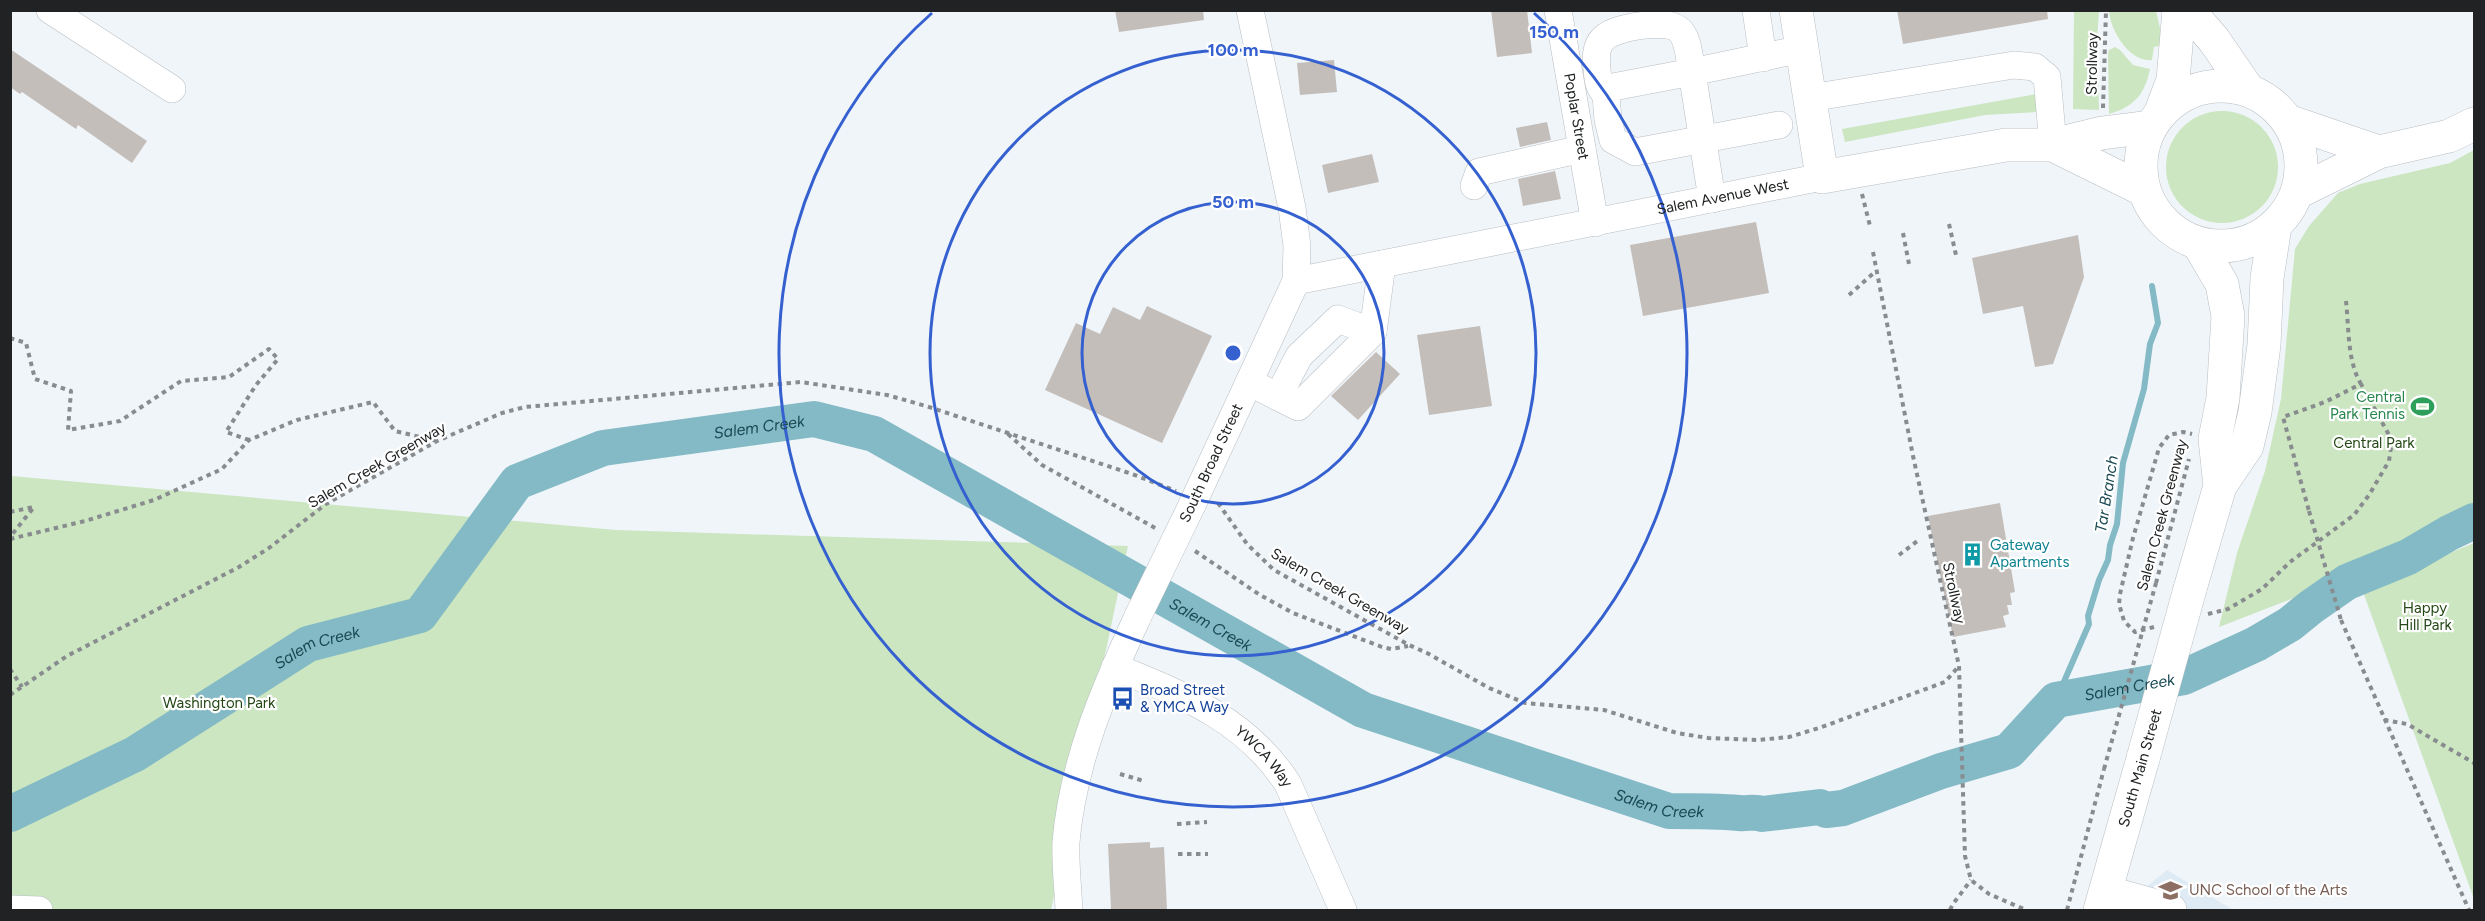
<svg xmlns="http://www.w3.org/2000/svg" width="2485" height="921" font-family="Figtree,sans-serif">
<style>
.built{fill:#dfebf4}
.green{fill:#cbe6c1}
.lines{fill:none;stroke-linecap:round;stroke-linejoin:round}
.stream{stroke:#84bac5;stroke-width:6}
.river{stroke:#84bac5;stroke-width:36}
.building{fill:#c4bebb}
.minor-casing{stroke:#b9bec3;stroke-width:28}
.major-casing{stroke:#b9bec3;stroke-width:34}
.path{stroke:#898c8f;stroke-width:4;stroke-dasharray:4.5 4.5;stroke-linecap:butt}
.minor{stroke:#fff;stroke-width:27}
.major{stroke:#fff;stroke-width:33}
.minor-bridge-casing{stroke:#b9bec3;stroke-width:28;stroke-linecap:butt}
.major-bridge-casing{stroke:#b9bec3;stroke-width:34;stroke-linecap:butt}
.path-bridge{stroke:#898c8f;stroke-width:4;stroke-dasharray:4.5 4.5;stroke-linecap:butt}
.minor-bridge{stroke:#fff;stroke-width:27}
.major-bridge{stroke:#fff;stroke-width:33}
.ring{fill:none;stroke:#3560d0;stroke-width:3}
.labels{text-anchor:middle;stroke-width:4.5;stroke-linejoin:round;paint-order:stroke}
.street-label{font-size:15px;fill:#202223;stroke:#fff}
.leisure-label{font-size:15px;fill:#27864d;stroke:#fff;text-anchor:end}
.park-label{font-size:15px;fill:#244815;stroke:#fff}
.culture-label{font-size:15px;fill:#0d838f;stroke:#fff;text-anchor:start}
.transit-label{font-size:15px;fill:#164399;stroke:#fff;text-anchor:start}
.education-label{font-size:15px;fill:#785e54;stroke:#fff;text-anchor:start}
.water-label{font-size:16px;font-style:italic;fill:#194952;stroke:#fff}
.centre{fill:#3560d0;stroke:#fff;stroke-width:3}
.ring-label{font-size:18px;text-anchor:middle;font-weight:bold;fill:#3560d0;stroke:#fff;stroke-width:4.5;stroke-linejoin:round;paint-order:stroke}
</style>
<rect width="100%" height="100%" fill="#f0f5f9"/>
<path class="built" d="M2167,870l66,40h-114z"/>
<path class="green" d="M2074,11h25l-2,30 2,69 -26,-1z
M2109,11h47l8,34 -10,2 -2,13c-22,3 -42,-30 -43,-49z
M2115,47l5,3 13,15 17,4c-5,25 -16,38 -41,45l-1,-60 1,-4z
M2037,94v18l-52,3 -140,27 -3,-13z
M2166 167a56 56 0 1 1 112 0a56 56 0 1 1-112 0Z
M2474,150v359l-62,27 -56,38 -137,53 18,-74 28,-82 16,-72 14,-150 14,-23 29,-33 22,-9 90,-21z
M11,476l605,54 512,16 -77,364h-1040z
M2474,543v356l-112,-310z"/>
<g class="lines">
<path class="stream" d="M2056,700l33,-76 -1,-8 11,-36 9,-20 2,-15 7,-21 6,-61 21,-74 6,-45 8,-21 -6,-37"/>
<path class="river" id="s1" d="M10,814l125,-60 173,-110 112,-29 97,-133 86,-34 211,-29 60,15 489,276 306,101c24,0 47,0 70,2 9,1 14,-2 23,1l58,-7 6,3 17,-2 98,-37 68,-20 47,-51 128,-23 72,-33 34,-20 21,-17 36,-25 61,-25 41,-24 25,-12"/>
</g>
<path class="building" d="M1115,10h88l1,10 -85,12z
M1491,10h36l5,43 -35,4z
M1897,10h150l1,9 -145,25z
M10,49l137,92 -15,22 -54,-38 -2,4 -54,-37 -2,2 -10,-7z
M1334,60l3,32 -37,3 -3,-32z
M1547,122l4,18 -31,7 -4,-19z
M1372,154l7,28 -51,11 -6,-28z
M1555,171l6,28 -38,7 -5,-27z
M1756,222l13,71 -126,23 -13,-71z
M2078,235l6,42 -31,87 -18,3 -12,-61 -40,8 -11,-56z
M1147,306l65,30 -50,107 -117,-53 31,-67 24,11 13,-27 27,13z
M1480,326l12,80 -63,9 -12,-80z
M1376,352l24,22 -42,46 -27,-24z
M2000,503l15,89 -5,1 2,12h-5l2,9 -6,2 3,11 -53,10 -25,-121z
M1150,842v6l14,-1 3,63h-56l-3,-66z"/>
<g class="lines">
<defs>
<g id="minor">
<path d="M50,10l122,79"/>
<path id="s2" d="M1558,10l37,213"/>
<path d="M1756,10l7,48"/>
<path d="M1606,95c-8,-9 -8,-15 -9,-26 -1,-10 -2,-22 6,-30 10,-12 62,-20 75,-10 11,8 11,30 14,43l-79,15 -7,8 2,25 5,20 22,12 144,-27"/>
<path d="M1810,98l204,-33 21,2 12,10 6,68"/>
<path d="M1474,186l5,-14 103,-23"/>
<path d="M1712,199l-20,-127 110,-23"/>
<path id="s3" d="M1296,281l526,-104"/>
<path d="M1249,382l49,25 75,-75 9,-68"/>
<path d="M1278,397l21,-41 39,-37 35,13"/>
<path d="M1192,505l104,-224 1,-35 -5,-38 -42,-198"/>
<path id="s4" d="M1115,667c68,28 131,52 173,117l55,126"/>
<path d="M10,909l29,1"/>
<path d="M1069,910c-1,-22 -4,-46 -3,-68 7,-81 39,-154 72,-226"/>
</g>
<path id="major" d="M1796,10l26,167 184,-32h47l49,-12 48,-6
M2188,10l26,30 35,51
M2141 166a80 80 0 1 1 160 0a80 80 0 1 1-160 0Z
M2161,112l12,-32 6,-70
M2288,121l91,31
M2053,145l91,45
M2298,192l81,-40 70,-16 25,-12
M2198,243l24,41 6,32 -5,82 -8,41 5,47
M2190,589l30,-103 27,-40 8,-34 9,-67 3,-67 8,-52
M2105,892l65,18
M2100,910l44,-155"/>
</defs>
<use href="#minor" class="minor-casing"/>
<use href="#major" class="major-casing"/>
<path class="path" d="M2103,108l3,-98
M1862,194l8,32
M1949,224l7,31
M1903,233l6,31
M1873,252l40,204 46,210 6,190 6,24 18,14 37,16
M1849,295l27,-24
M2346,301c3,26 1,60 15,83
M10,338l16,5 9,36 36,12 -3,39 52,-9 61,-40 48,-4 40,-28 9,10 -22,26 -30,47 23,8
M1008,434l34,31 115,64
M1218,503l29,41 27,26 135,75 18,8 62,35 36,15 79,7 73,23 31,5 50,2 31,-3 30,-9 126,-46 14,-16
M10,512l24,-5 -24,30
M10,539l75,-18 69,-21 68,-31 27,-29 48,-20 76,-18 22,29 42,10
M1195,551l65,44 33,18 89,34 9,2 17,-3
M1899,555l21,-16
M2156,583l33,-124
M2208,614l20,-5 34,-20 28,-27 64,-47 15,-20 20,-34 2,-14 -2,-12 -28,-51 -36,18 -42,15 26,94
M2341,620l128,290
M2154,627l-19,5 -11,-11 -5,-17 1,-10 13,-56 26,-90 10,-13 14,-3 9,2
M10,669l12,18
M10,695l57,-39 172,-89 30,-19 57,-44 111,-63 65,-28 23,-6 276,-25 86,13 39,11 206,68 44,17
M2384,720l23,4 67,39
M1120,774l24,7
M1177,824l30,-2
M1178,854h30
M1950,910l3,-6 18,-24
M2067,910l37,-141"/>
<use href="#minor" class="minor"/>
<use href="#major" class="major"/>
<defs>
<path id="minor-bridge" d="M1138,616l54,-111"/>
<path id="major-bridge" d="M2144,755l46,-166"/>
</defs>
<use href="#minor-bridge" class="minor-bridge-casing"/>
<use href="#major-bridge" class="major-bridge-casing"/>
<path class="path-bridge" d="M2309,511l32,109
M2104,769l52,-186"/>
<use href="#minor-bridge" class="minor-bridge"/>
<use href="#major-bridge" class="major-bridge"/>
</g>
<g class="ring">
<circle cx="1233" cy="353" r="151"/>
<circle cx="1233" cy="353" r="303"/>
<path d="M1534 13A454 454 0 1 1 932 13"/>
</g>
<defs>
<symbol id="stadium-bare" viewBox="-9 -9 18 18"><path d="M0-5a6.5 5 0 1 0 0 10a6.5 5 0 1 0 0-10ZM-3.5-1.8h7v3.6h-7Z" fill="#2e9e5b" stroke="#fff" stroke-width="2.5" paint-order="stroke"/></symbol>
<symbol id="building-bare" viewBox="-9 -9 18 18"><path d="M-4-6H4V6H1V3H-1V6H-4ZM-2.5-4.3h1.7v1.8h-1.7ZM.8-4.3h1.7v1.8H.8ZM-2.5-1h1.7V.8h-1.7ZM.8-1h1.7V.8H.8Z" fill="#0f9aa8" stroke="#fff" stroke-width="2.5" paint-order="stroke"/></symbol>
<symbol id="bus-bare" viewBox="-9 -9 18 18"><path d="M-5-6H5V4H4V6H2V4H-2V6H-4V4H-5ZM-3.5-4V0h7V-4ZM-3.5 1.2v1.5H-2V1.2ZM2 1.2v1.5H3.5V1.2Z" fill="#1a4fb4" stroke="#fff" stroke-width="2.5" paint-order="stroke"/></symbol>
<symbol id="university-bare" viewBox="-9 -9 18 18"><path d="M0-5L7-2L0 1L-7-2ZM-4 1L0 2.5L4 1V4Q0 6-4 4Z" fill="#8d6e63" stroke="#fff" stroke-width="2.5" paint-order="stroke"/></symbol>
</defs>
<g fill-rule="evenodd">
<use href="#stadium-bare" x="2406" y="390" width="33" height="33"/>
<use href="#building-bare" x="1956" y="538" width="33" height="33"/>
<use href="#bus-bare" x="1106" y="682" width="33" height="33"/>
<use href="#university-bare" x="2154" y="874" width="33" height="33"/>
</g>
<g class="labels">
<g class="street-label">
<text transform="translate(2092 64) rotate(-89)" y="5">Strollway</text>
<text dy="5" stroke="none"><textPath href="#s2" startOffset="108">Poplar Street</textPath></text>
<text dy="5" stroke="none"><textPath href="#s3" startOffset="435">Salem Avenue West</textPath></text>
<text transform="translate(1211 463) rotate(-65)" y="5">South Broad Street</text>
<text transform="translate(377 465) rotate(-30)" y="5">Salem Creek Greenway</text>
<text transform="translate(2162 515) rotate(-75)" y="5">Salem Creek Greenway</text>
<text transform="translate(1340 591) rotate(30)" y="5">Salem Creek Greenway</text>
<text transform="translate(1954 593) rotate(78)" y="5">Strollway</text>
<text dy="5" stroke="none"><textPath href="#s4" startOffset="176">YWCA Way</textPath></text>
<text transform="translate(2140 768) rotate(-74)" y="5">South Main Street</text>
</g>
<g class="leisure-label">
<text x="2405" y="402">Central<tspan x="2405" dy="17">Park Tennis</tspan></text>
</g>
<g class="park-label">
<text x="2374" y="448">Central Park</text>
<text x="2425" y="613">Happy<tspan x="2425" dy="17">Hill Park</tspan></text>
<text x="219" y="708">Washington Park</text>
</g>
<g class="culture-label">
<text x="1990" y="550">Gateway<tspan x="1990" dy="17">Apartments</tspan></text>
</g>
<g class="transit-label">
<text x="1140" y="695">Broad Street<tspan x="1140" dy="17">&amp; YMCA Way</tspan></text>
</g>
<g class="education-label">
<text x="2189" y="895">UNC School of the Arts</text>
</g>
<g class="water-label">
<text dy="6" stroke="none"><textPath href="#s1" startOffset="874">Salem Creek</textPath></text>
<text transform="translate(2106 494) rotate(-81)" y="6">Tar Branch</text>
<text dy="6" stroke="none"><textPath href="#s1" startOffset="1378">Salem Creek</textPath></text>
<text dy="6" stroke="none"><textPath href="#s1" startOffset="351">Salem Creek</textPath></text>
<text dy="6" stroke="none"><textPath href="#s1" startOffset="2370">Salem Creek</textPath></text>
<text dy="6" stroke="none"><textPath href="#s1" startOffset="1864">Salem Creek</textPath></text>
</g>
</g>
<circle cx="1233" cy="353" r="9" class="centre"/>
<g class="ring-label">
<text x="1554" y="38">150 m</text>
<text x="1233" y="56">100 m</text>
<text x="1233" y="208">50 m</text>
</g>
<rect width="2485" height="921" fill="none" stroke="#202223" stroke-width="24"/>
</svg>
